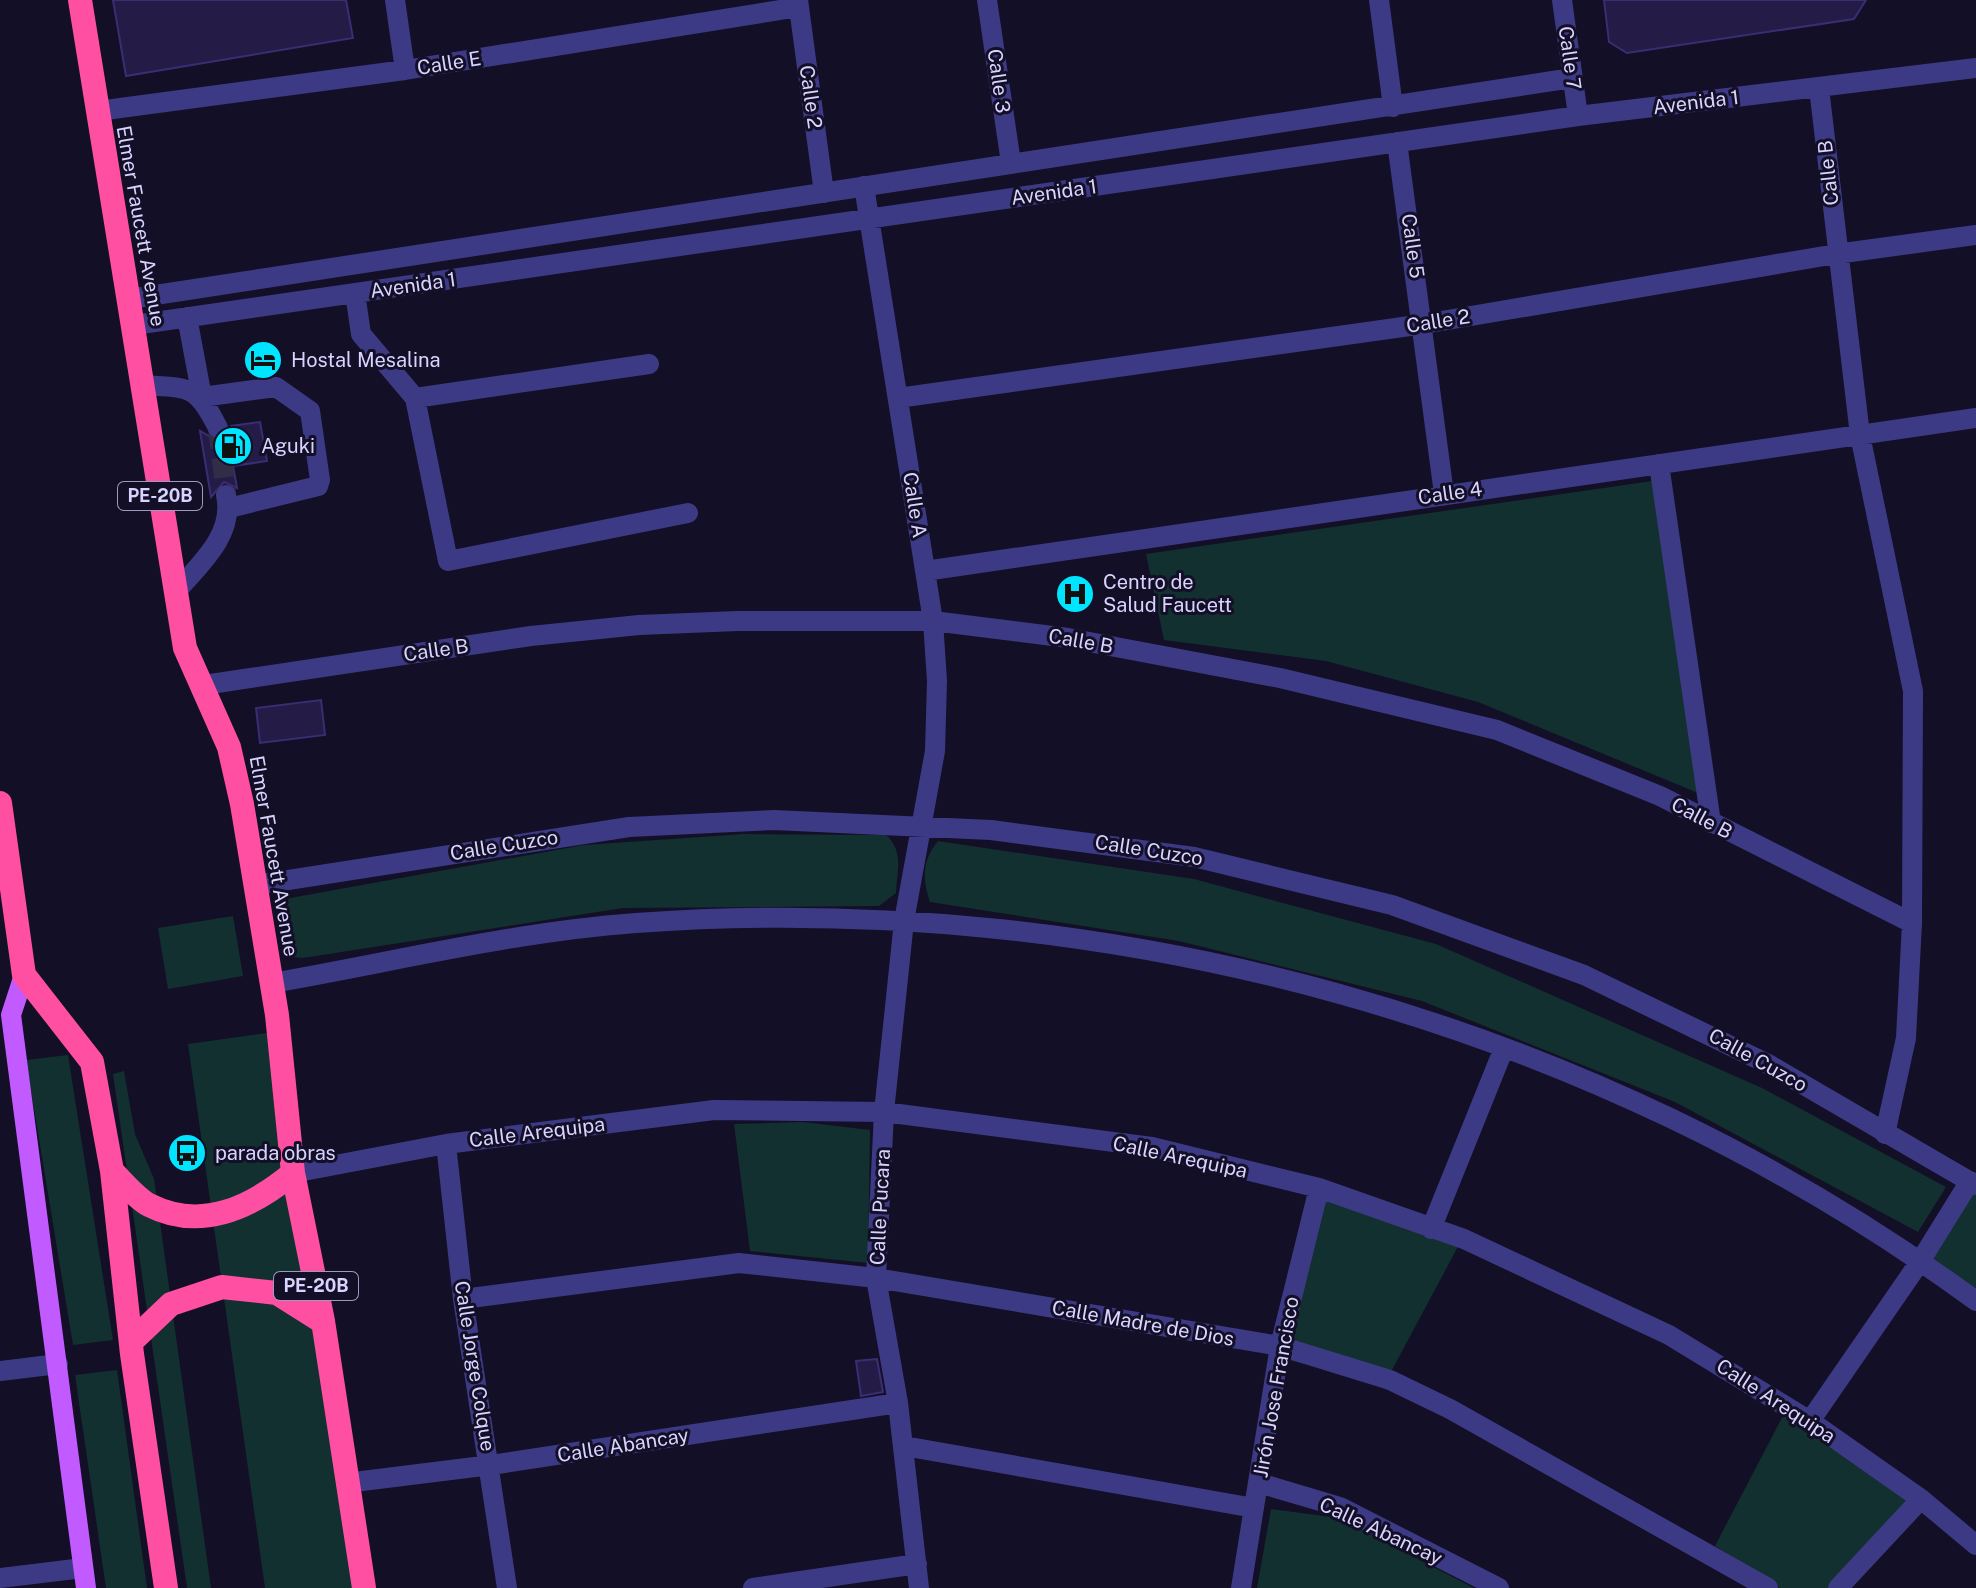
<svg xmlns="http://www.w3.org/2000/svg" width="1976" height="1588" font-family="'Public Sans',sans-serif">
<style>
.green{fill:#12302f}
.building{fill:#241b47;stroke:#3b2d73;stroke-width:2}
.lines{fill:none;stroke-linecap:round;stroke-linejoin:round}
.minor-tunnel{stroke:#312d47;stroke-width:20;stroke-dasharray:20 10;stroke-linecap:butt}
.minor{stroke:#3d3a85;stroke-width:20}
.major{stroke:#c25bff;stroke-width:20}
.highway{stroke:#ff4fa3;stroke-width:24}
.labels{text-anchor:middle;stroke-width:6;stroke-linejoin:round;paint-order:stroke}
.shield{fill:#130f26;stroke:#9e99be;stroke-width:2}
.shield-label{font-size:18px;font-weight:bold;fill:#d9d4ff}
.street-label{font-size:20px;fill:#d9d4ff;stroke:#130f26}
.poi-label{font-size:20px;fill:#d9d4ff;stroke:#130f26;text-anchor:start}
</style>
<rect width="100%" height="100%" fill="#130f26"/>
<path class="green" d="M1652,481l46,312 -220,-91 -152,-41 -162,-21 -18,-86z
M744,834l142,1c18,16 11,36 10,58l-17,13 -256,2 -320,50 -12,-1c-14,-16 -20,-46 -1,-59l294,-53z
M938,841l256,38 242,65 326,144 184,99 -28,45 -243,-130 -253,-101 -243,-60 -249,-39c-8,-22 -8,-42 8,-61z
M233,916l10,60 -75,13 -10,-61z
M274,1032l84,556h-93l-77,-544z
M68,1055l45,285 -40,5 -47,-285z
M124,1071l11,63 19,45 57,409h-24l-74,-514z
M803,1122l67,8 -2,133 -118,-12 -16,-127z
M1315,1190l146,51 -76,142 -105,-25z
M1973,1193l3,2v99l-44,-34z
M117,1370l30,218h-41l-31,-213z
M1787,1408l126,91 -80,89h-53l-65,-42z
M1271,1509l68,9 135,70h-217z"/>
<path class="building" d="M113,0h233l7,38 -227,38z
M1604,0h262l-12,19 -227,34 -18,-11z
M260,422l7,39 -34,5 4,22 -13,-6 -13,15 -11,-66 18,10 11,-5 2,-10z
M321,700l4,35 -65,8 -4,-35z
M877,1359l6,33 -22,4 -5,-35z"/>
<g class="lines">
<path class="minor-tunnel" d="M218,428l8,66"/>
<path class="minor" d="M395,0l10,70
M798,0l26,193
M987,0l24,163
M1379,0l14,107
M1562,0l16,116
M1819,88l41,347 53,256 -1,232 -6,115 -21,96
M98,111l307,-41 394,-63
M1397,142l47,352
M864,186l69,435 4,60 -2,70 -31,170 -20,191 -8,166 22,125 21,185
M355,293l6,41 54,64 234,-34
M129,299l1443,-221
M187,317l15,80 74,-10 34,24 10,69 -2,6 -89,22
M134,325l1444,-209 398,-48
M142,385c48,3 54,-1 76,43
M415,398l33,163 240,-48
M898,398l526,-74 412,-70 140,-19
M1659,464l52,359
M925,571l1051,-153
M175,593c24,-28 60,-58 51,-98
M204,685l327,-49 108,-11 99,-4h195l135,17 212,40 217,52 163,66 252,127
M256,885l373,-58 145,-7 217,10 203,27 198,48 192,70 184,89 208,121
M272,983c121,-21 241,-51 364,-60 472,-34 957,97 1340,378
M446,1144l17,155 44,289
M293,1173l153,-29 268,-34 170,2 268,35 167,41 145,51 205,96 141,86 111,78 55,46
M1431,1229l73,-181
M463,1299l276,-36 137,15 404,68 110,34 60,29 318,179
M0,1371l58,-7
M1810,1421l111,-161 49,-79
M904,1446l350,62
M346,1483l145,-18 407,-62
M1259,1483l81,24 159,81
M0,1578l83,-10
M753,1588l164,-24
M1241,1588l39,-242 39,-158
M1838,1588l83,-89"/>
<path class="major" d="M24,975l-13,40 75,573"/>
<path class="highway" d="M80,0l105,648 44,99 13,57 35,211 16,158 30,148 41,267
M0,803l24,172 68,87 20,109 20,183 34,234
M112,1171c11,11 24,27 37,34 53,27 103,2 144,-32
M131,1342l40,-38 51,-17 55,6 46,29"/>
</g>
<defs>
<symbol id="hotel-disc" viewBox="-11 -11 22 22"><circle r="9.5" fill="#00e5ff" stroke="#130f26"/><path d="M-6-4.5h1.5V1H6V5H4.5V3h-9V5H-6ZM-4 0a1.8 1.8 0 1 1 3.6 0ZM.5 0V-2.5h3Q6-2.5 6 0Z" fill="#111"/></symbol>
<symbol id="fuel-disc" viewBox="-11 -11 22 22"><circle r="9.5" fill="#00e5ff" stroke="#130f26"/><path d="M-5.5-6h7V0h2V4h1.3V-2.5L3-4.5l.8-.8L6-3V5H2.5V1h-1V6h-7ZM-4.2-4.7v3.2H.2V-4.7Z" fill="#111"/></symbol>
<symbol id="hospital-disc" viewBox="-11 -11 22 22"><circle r="9.5" fill="#00e5ff" stroke="#130f26"/><path d="M-5-5h3v3.5h4V-5h3V5h-3V1.5h-4V5h-3Z" fill="#111"/></symbol>
<symbol id="bus-disc" viewBox="-11 -11 22 22"><circle r="9.5" fill="#00e5ff" stroke="#130f26"/><path d="M-5-6H5V4H4V6H2V4H-2V6H-4V4H-5ZM-3.5-4V0h7V-4ZM-3.5 1.2v1.5H-2V1.2ZM2 1.2v1.5H3.5V1.2Z" fill="#111"/></symbol>
</defs>
<g fill-rule="evenodd">
<use href="#hotel-disc" x="241" y="338" width="44" height="44"/>
<use href="#fuel-disc" x="211" y="424" width="44" height="44"/>
<use href="#hospital-disc" x="1053" y="572" width="44" height="44"/>
<use href="#bus-disc" x="165" y="1131" width="44" height="44"/>
</g>
<g class="labels">
<g class="shield">
<rect x="118" y="482" width="84" height="28" rx="6"/>
<rect x="274" y="1272" width="84" height="28" rx="6"/>
</g>
<g class="shield-label">
<text x="160" y="502">PE-20B</text>
<text x="316" y="1292">PE-20B</text>
</g>
<g class="street-label">
<text transform="translate(1570 58) rotate(82)" y="7">Calle 7</text>
<text transform="translate(449 63) rotate(-9)" y="7">Calle E</text>
<text transform="translate(999 81) rotate(82)" y="7">Calle 3</text>
<text transform="translate(811 97) rotate(82)" y="7">Calle 2</text>
<text transform="translate(1696 102) rotate(-7)" y="7">Avenida 1</text>
<text transform="translate(1828 173) rotate(-96)" y="7">Calle B</text>
<text transform="translate(1054 192) rotate(-8)" y="7">Avenida 1</text>
<text transform="translate(141 226) rotate(80)" y="7">Elmer Faucett Avenue</text>
<text transform="translate(1413 246) rotate(82)" y="7">Calle 5</text>
<text transform="translate(413 285) rotate(-8)" y="7">Avenida 1</text>
<text transform="translate(1438 321) rotate(-9)" y="7">Calle 2</text>
<text transform="translate(1450 493) rotate(-8)" y="7">Calle 4</text>
<text transform="translate(915 505) rotate(81)" y="7">Calle A</text>
<text transform="translate(1081 641) rotate(10)" y="7">Calle B</text>
<text transform="translate(436 650) rotate(-8)" y="7">Calle B</text>
<text transform="translate(1702 818) rotate(28)" y="7">Calle B</text>
<text transform="translate(504 845) rotate(-9)" y="7">Calle Cuzco</text>
<text transform="translate(1149 850) rotate(9)" y="7">Calle Cuzco</text>
<text transform="translate(274 856) rotate(80)" y="7">Elmer Faucett Avenue</text>
<text transform="translate(1758 1060) rotate(29)" y="7">Calle Cuzco</text>
<text transform="translate(537 1132) rotate(-7)" y="7">Calle Arequipa</text>
<text transform="translate(1180 1157) rotate(12)" y="7">Calle Arequipa</text>
<text transform="translate(880 1207) rotate(-87)" y="7">Calle Pucara</text>
<text transform="translate(1143 1323) rotate(10)" y="7">Calle Madre de Dios</text>
<text transform="translate(475 1366) rotate(81)" y="7">Calle Jorge Colque</text>
<text transform="translate(1276 1387) rotate(-80)" y="7">Jirón Jose Francisco</text>
<text transform="translate(1776 1401) rotate(33)" y="7">Calle Arequipa</text>
<text transform="translate(623 1445) rotate(-9)" y="7">Calle Abancay</text>
<text transform="translate(1381 1531) rotate(25)" y="7">Calle Abancay</text>
</g>
<g class="poi-label">
<text x="291" y="367">Hostal Mesalina</text>
<text x="261" y="453">Aguki</text>
<text x="1103" y="589">Centro de<tspan x="1103" dy="23">Salud Faucett</tspan></text>
<text x="215" y="1160">parada obras</text>
</g>
</g>
</svg>
